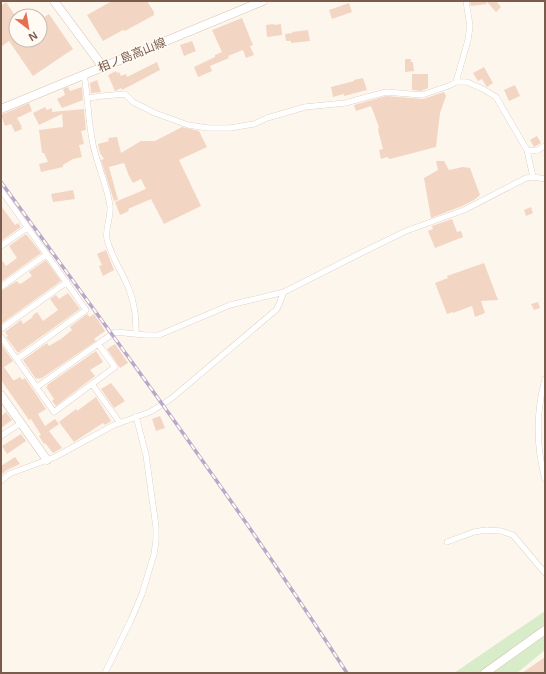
<svg xmlns="http://www.w3.org/2000/svg" width="546" height="674" font-family="Helvetica,'Noto Sans JP',sans-serif">
<style>
.green{fill:#d8ecc9}
.building{fill:#f3d5c3}
.lines{fill:none;stroke-linecap:round;stroke-linejoin:round}
.street-casing{stroke:#d1beb0;stroke-width:6}
.secondary-casing{stroke:#d6c0b0;stroke-width:9}
.street{stroke:#fff;stroke-width:5.5}
.secondary{stroke:#fff;stroke-width:8}
.rail-casing{stroke:#b9a8c9;stroke-width:3.5}
.rail{stroke:#fffaf3;stroke-width:2;stroke-dasharray:6;stroke-linecap:butt}
.labels{text-anchor:middle;stroke-width:3;stroke-linejoin:round;paint-order:stroke}
.street-label{font-size:12px;fill:#7a5c4d;stroke:#fffaf3}
</style>
<rect width="100%" height="100%" fill="#fdf6ec"/>
<path class="green" d="M545,611v39l-28,23h-63z"/>
<path class="building" d="M112,1h35l7,11v3l-29,16 -2,-1 -20,11 -16,-26z
M470,1h16l1,3 -16,2z
M496,1l5,6 -5,5 -9,-10z
M6,2l10,15v23h24v-20l9,-6 24,35 -40,27 -24,-35 -8,6v-41z
M349,3l3,9 -20,7 -3,-9z
M242,18l11,27 -3,1 4,9 -8,3 -3,-8 -15,6 1,2 -19,8 2,5 -14,6 -4,-10 21,-10v-2l7,-3 -10,-22z
M274,24v1l7,-1 1,11 -15,2 -1,-12z
M308,30l2,11 -19,2v-2h-5l-1,-7 8,-1 -1,-1z
M192,41l4,10 -12,5 -4,-11z
M405,59h6v3h2l1,9 -9,1z
M157,62l3,8 -38,20 -1,-2 -6,3 -7,-16 8,-4 1,2 2,-1 2,4 5,-2 1,3z
M484,67l9,16 -6,4 -5,-8 -4,2 -5,-8z
M412,74h16v14l-7,3 -9,-1z
M363,78l4,12 -23,6v-2l-11,3 -2,-10 23,-6v-1z
M97,80l4,12 -10,1 -1,-10z
M515,85l5,11 -11,5 -5,-11z
M68,87l2,4 12,-4 1,13 -21,8 -5,-9 8,-4 -2,-6z
M444,92l2,4 -6,17 -4,34 -46,12 -3,-2 -6,2 -2,-9 4,-1 -5,-19 1,-3 -8,-21 -15,5 -2,-6 32,-9 37,3z
M29,103l3,8 -15,7 5,9h-1l1,2 -7,3 -4,-8 -6,2 -4,-11z
M45,107l2,3 5,-2v4l32,-3 2,21 -5,1 3,13 -5,1 3,12 -9,2 -10,6v2l-22,5 -2,-8 9,-2 -4,-9h-2l-3,-23 24,-3 -1,-13 -23,11 -6,-12z
M182,127l17,4 8,16 -28,13 22,46 -37,18 -13,-25 -23,10 1,2 -9,4 -5,-13 31,-13 -5,-10 -8,4 -4,-7 -5,-13 -15,4 9,33 -4,1 -13,-41 3,-1 -4,-6 -2,-9 11,-3 -1,-3 9,-1 4,16 20,-12h14z
M537,136l4,7 -7,4 -4,-7z
M436,161h8l5,9 14,-3 7,1 10,27 -6,5 -12,6 -31,12 -7,-40 14,-8z
M73,190l2,9 -22,3 -2,-8z
M1,206l14,19 3,-2 3,4 -20,14z
M531,207l2,6 -7,3 -2,-6z
M452,219l5,13 4,-1 2,6 -28,11 -7,-17 5,-2 -1,-3z
M26,234l15,19 -40,29v-23l5,7 11,-8 -8,-12z
M106,250l8,20 -11,6 -4,-10 3,-1 -5,-11z
M46,260l15,21 -60,43v-33l16,-10 2,3 3,-1 10,-7 -3,-4z
M484,263l14,37 -17,1 4,12 -10,4 -3,-11 -19,7v-1l-6,2 -12,-31 13,-5 -1,-2z
M68,293l12,16 -62,44 -12,-16 2,-1 -3,-4 16,-12 2,4 10,-7 -1,-1 5,-4 6,9 15,-11 -8,-11 6,-4 3,4z
M538,302l2,6 -6,2 -3,-6z
M87,314l3,3 4,-3 11,17 -11,8 2,2 -54,37 -3,1 -1,-1 -2,1 -13,-19 24,-17 2,3 12,-7 11,-9 -2,-3z
M1,344l12,17 -9,6 9,13h2l5,-3 2,3 3,-2 21,31 -8,5 7,12 10,-7 4,5 -10,7 13,17 -9,5 -8,-10 -1,1 -5,-8 2,-1 -10,-16 -2,1 -28,-40z
M115,344l13,19 -8,5 -13,-19z
M96,351l7,11 -13,8 5,6 -39,30 -4,-5 2,-2 -8,-12 2,-1 -1,-1z
M111,383l14,18 -11,7 -13,-19z
M96,397l15,24 -6,4 -2,-2 -29,19 -15,-20 17,-13 1,2z
M6,412l6,8 -11,8v-12z
M160,416l5,12 -9,3 -4,-12z
M21,434l5,7 -19,13 -5,-8z
M15,457l5,7 -13,6 -6,5v-9z
M545,657v16h-23z"/>
<g class="lines">
<defs>
<path id="street" d="M84,75c4,21 4,43 8,64 3,22 15,44 18,67 1,12 -5,22 -3,33 4,18 16,34 22,50 6,16 7,28 7,45
M456,82l12,-42 2,-14 -4,-25
M88,98l14,-2 23,-2 8,8 22,11 33,12 20,3h22l24,-4 13,-6 38,-11 40,-4 41,-11 36,3 29,-10 5,-3h11l16,7 13,8 31,53 6,27 12,2
M527,150l9,1 9,-5
M1,190l85,120 -69,49
M1,246l26,-18
M1,287l46,-33
M1,329l66,-47
M1,337l53,75 61,-45 -17,-23 17,-12 30,3h14l71,-30 54,-13 75,-38 47,-23 58,-21 62,-32 7,-1
M545,379c-9,33 -9,67 0,100
M92,384l28,39
M37,387l61,-43
M1,436l20,-13
M1,481l8,-7 46,-17 59,-32 36,-13 13,-8 9,-6 105,-89 7,-17
M447,542l27,-10 12,-2 15,1 12,4 32,38
M105,673l26,-53 11,-26 12,-40 2,-14v-13l-10,-72 -10,-39"/>
<path id="secondary" d="M54,1l49,66
M1,109l262,-108
M1,395l46,65
M485,673l60,-43"/>
</defs>
<use href="#street" class="street-casing"/>
<use href="#secondary" class="secondary-casing"/>
<use href="#street" class="street"/>
<use href="#secondary" class="secondary"/>
<defs>
<path id="rail" d="M1,182c118,162 237,323 346,491"/>
</defs>
<use href="#rail" class="rail-casing"/>
<use href="#rail" class="rail"/>
</g>
<g class="labels">
<g class="street-label">
<text transform="translate(132 55) rotate(-22)" y="4">相ノ島高山線</text>
</g>
</g>
<rect width="546" height="674" fill="none" stroke="#7a5c4d" stroke-width="4"/>
<g transform="translate(28 28) rotate(149)"><circle r="19" fill="#fffaf3" stroke="#cabbb1"/>
<path d="M0-3L7 15L0 10L-7 15Z" fill="#e76f51"/>
<text y="-6" font-size="11" font-weight="bold" text-anchor="middle" fill="#7a5c4d">N</text>
</g>
</svg>
